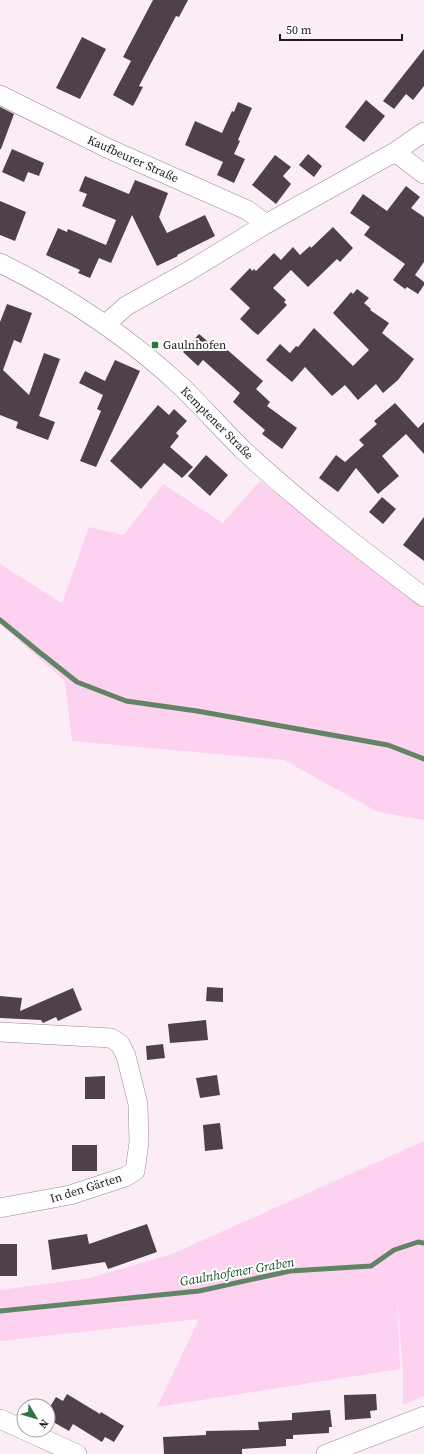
<svg xmlns="http://www.w3.org/2000/svg" width="424" height="1454" font-family="'Source Serif 4',serif">
<style>
.green{fill:#fdd1f0}
.lines{fill:none;stroke-linecap:round;stroke-linejoin:round}
.stream{stroke:#618467;stroke-width:5}
.building{fill:#4e414a}
.minor-casing{stroke:#988a94;stroke-width:20}
.minor{stroke:#fff;stroke-width:19}
.poi-dot{fill:#2e7541;stroke:#fefefe;stroke-width:1.5}
.labels{text-anchor:middle;stroke-width:4;stroke-linejoin:round;paint-order:stroke}
.street-label{font-size:12px;fill:#1f1a1d;stroke:#fefefe}
.poi-label{font-size:12px;fill:#1f1a1d;stroke:#fefefe;text-anchor:start}
.water-label{font-size:13px;font-style:italic;fill:#165027;stroke:#fefefe}
</style>
<rect width="100%" height="100%" fill="#fcecf6"/>
<path class="green" d="M260,481l164,127v212l-46,-8 -94,-52 -212,-19 -7,-60 -65,-57v-60l62,39 27,-76 35,8 39,-51 60,39z
M424,1141v255l-21,9v-35l-6,-73 3,72 -243,38 42,-88 -199,22v-51l90,-12 82,-24z"/>
<g class="lines">
<path class="stream" d="M0,620l44,36
M43,655l34,27 49,19 71,10 191,34 36,14
M0,1311l199,-20 91,-20 81,-5 23,-16 24,-8 6,1"/>
</g>
<path class="building" d="M153,0h35l-9,17 -3,-1 -37,70 4,1 -10,19 -20,-11 18,-34 -8,-4z
M82,37l24,12 -26,50 -24,-11z
M424,49v37l-11,14 -7,-6 -12,15 -11,-8z
M366,100l19,16 -21,26 -19,-15z
M238,102l14,6 -14,32 2,1 -6,13 11,5 -11,24 -17,-8 6,-13 -38,-17 10,-24 27,12 10,-22 2,1z
M0,107l14,7 -13,35h-1z
M12,149l32,14 -5,13 -11,-4 -4,10 -22,-10z
M308,154l14,12 -8,11 -15,-12z
M275,155l16,12 -8,9 8,8 -15,20 -24,-19z
M85,176l44,18 6,-14 33,13 -9,24 8,16 38,-18 10,21 -38,19 1,1 -21,10 -25,-51 -21,48 -12,-5 -9,20 -12,-5 2,-3 -34,-15 12,-27 9,4 1,-3 38,16 10,-25 -34,-14 5,-12 -8,-3z
M406,186l14,11 -9,11 13,9v45l-9,13 9,7v3l-6,9 -11,-7 -2,2 -12,-9 12,-16 -41,-29 6,-8 -20,-14 13,-19 24,17z
M0,201l26,11 -11,29 -15,-6z
M333,227l20,21 -13,14 -3,-3 -29,28 -17,-17 -18,18 13,12 -2,2 3,3 -29,30 -4,-3 -14,-13 10,-11 -20,-19 20,-21 2,3 2,-2 2,2 18,-18 7,7 12,-13 7,8 10,-9 1,2z
M357,289l12,9 -5,5 7,6 -1,1 19,13 -7,10 32,26 -16,21 -15,13 -7,-9 -18,16 -13,-15 -13,11 -27,-29 -13,15 -26,-22 14,-16 10,9 6,-7 2,1 16,-19 39,38 16,-16 -36,-37 18,-21 2,2z
M7,304l25,9 -11,30 -7,-3 -11,30 26,25 15,-42 16,6 -21,57 16,6 -7,18 -32,-12 2,-6 -18,-7v-93z
M199,334l20,17 4,-5 40,35 -7,8 14,13 -3,4 30,22 -15,21 -20,-15 3,-4 -32,-28 7,-9 -37,-33 -5,6 -15,-14z
M115,360l25,11 -44,96 -16,-6 21,-50 -4,-2 6,-14 -24,-12 6,-12 20,10z
M395,403l23,25 6,-6v32l-18,-20 -24,22 17,20 -21,18 -22,-26 -18,24 -19,-14 17,-23 9,7 19,-17 -5,-5 18,-16 -3,-3z
M158,405l11,10 5,-6 13,12 -11,12 3,3 -9,11 23,20 -11,11 -18,-15 -23,26 -31,-28z
M206,455l22,20 -18,21 -22,-20z
M382,497l14,12 -13,15 -14,-12z
M424,517v44l-21,-16z
M207,987l16,1v14l-17,-1z
M73,988l9,22 -24,11 -2,-4 -13,6 -2,-3 -41,-2v-22l22,2 -2,13z
M206,1020l2,20 -38,3 -2,-19z
M163,1044l2,14 -18,2 -1,-14z
M217,1075l3,20 -20,3 -4,-20z
M105,1076v23h-20v-22z
M220,1123l3,26 -18,2 -2,-26z
M72,1145h25v26h-25z
M147,1224l10,28 -49,17 -3,-7 -53,8 -4,-30 39,-6 2,10z
M0,1244h17v32h-17z
M67,1394l33,20 1,-2 23,14 -10,16 -9,-5 -3,5 -29,-18 -4,7 -21,-12v-9l8,-13 7,4z
M376,1394l1,16 -7,1 1,7 -26,2 -1,-25z
M330,1410l2,17h-3v6l-36,2v4h-7v7l-44,3v5h-78l-1,-17 43,-2v-4l53,-1 -1,-8 34,-2v-7z"/>
<g class="lines">
<defs>
<path id="minor" d="M0,95l107,53 140,62 19,14
M395,152l29,22
M0,263c67,33 130,75 184,126 20,20 39,41 59,61 57,53 119,100 181,147
M105,325l21,-19 63,-35 77,-47 129,-72 29,-20
M0,1032l111,6 9,6 6,12 12,48 1,38 -4,29 -10,6 -55,18 -70,13
M0,1419l24,11
M24,1430l53,24
M326,1454l98,-38"/>
</defs>
<use href="#minor" class="minor-casing"/>
<use href="#minor" class="minor"/>
</g>
<rect class="poi-dot" x="151" y="341" width="8" height="8" rx="2"/>
<g class="labels">
<g class="street-label">
<text transform="translate(133 159) rotate(24)" y="4">Kaufbeurer Straße</text>
<text transform="translate(217 423) rotate(45)" y="4">Kemptener Straße</text>
<text transform="translate(86 1188) rotate(-17)" y="4">In den Gärten</text>
</g>
<g class="poi-label">
<text x="163" y="349">Gaulnhofen</text>
</g>
<g class="water-label">
<text transform="translate(237 1271) rotate(-10)" y="5">Gaulnhofener Graben</text>
</g>
</g>
<g transform="translate(36 1418) rotate(128)"><circle r="19" fill="#fefefe" stroke="#a5a3a4"/>
<path d="M0-3L7 15L0 10L-7 15Z" fill="#2e7541"/>
<text y="-6" font-size="11" font-weight="bold" text-anchor="middle" fill="#1f1a1d">N</text>
</g>
<path d="M280 34v6h122v-6" fill="none" stroke="#1f1a1d" stroke-width="2"/>
<text x="286" y="34" font-size="12" fill="#1f1a1d" stroke="#fefefe" stroke-width="3" paint-order="stroke">50 m</text>
</svg>
